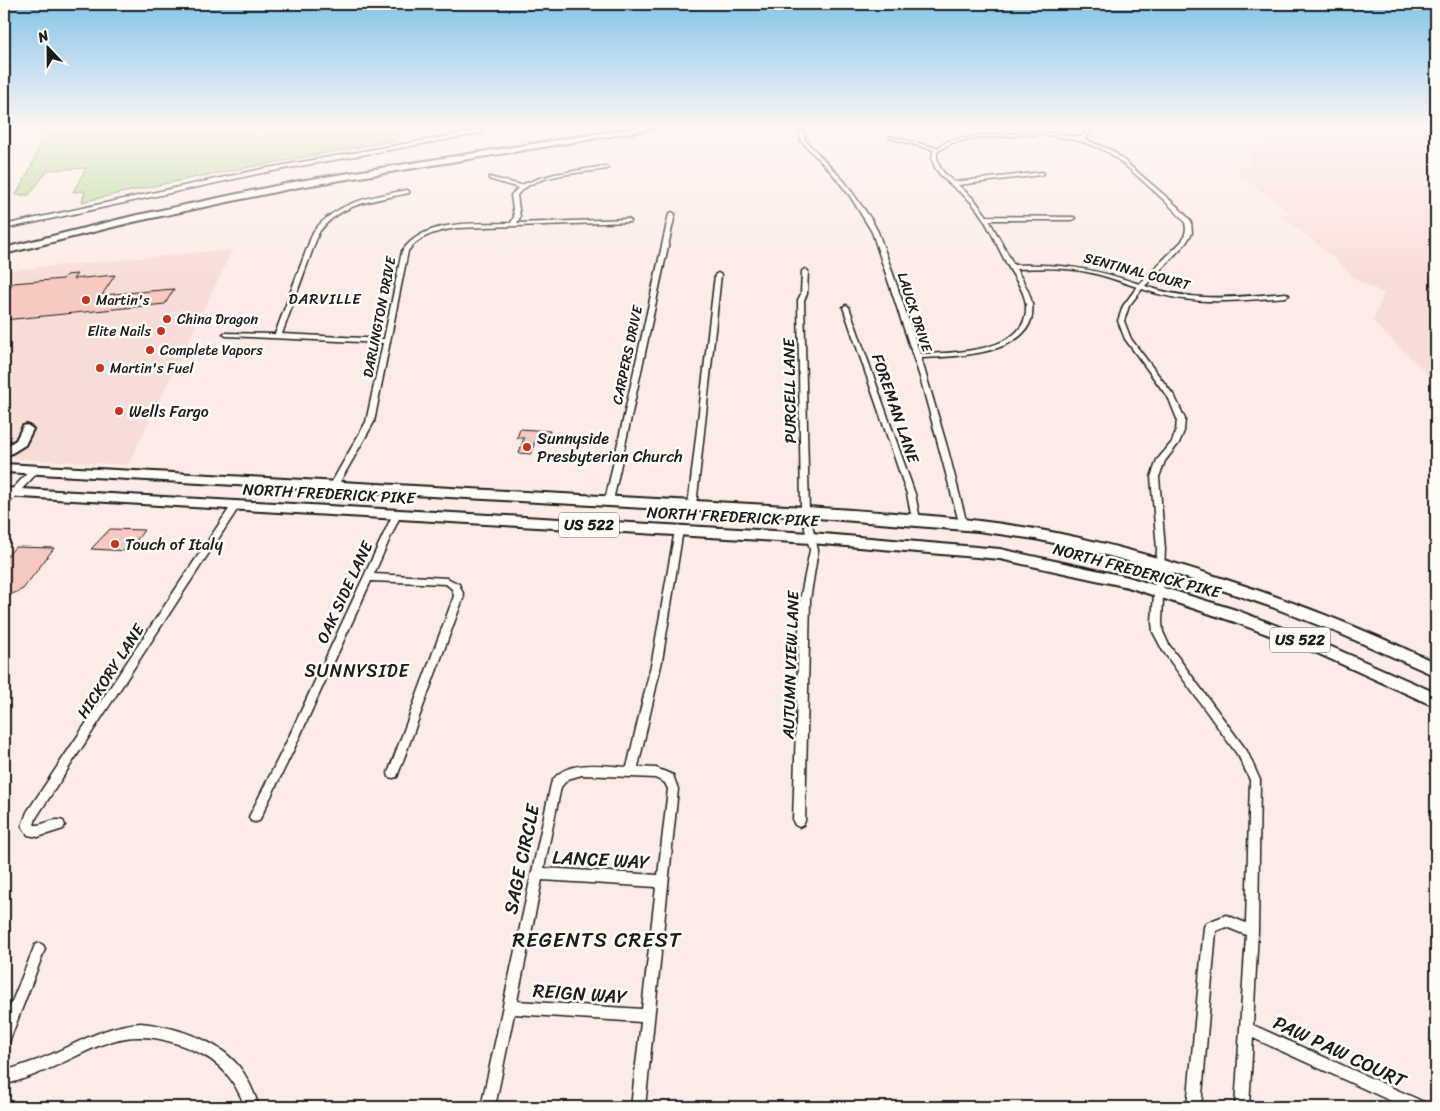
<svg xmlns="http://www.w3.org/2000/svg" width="1440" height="1111" font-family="Sriracha,sans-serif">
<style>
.built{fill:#f7ddd8}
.green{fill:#b0d895;stroke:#667a58}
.building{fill:#f8c8c2;stroke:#1c1c1c}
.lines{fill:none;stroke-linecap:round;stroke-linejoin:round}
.street-casing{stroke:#1c1c1c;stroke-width:3}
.primary-casing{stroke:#1c1c1c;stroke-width:4}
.highway-casing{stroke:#1c1c1c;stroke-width:4}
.street{fill:#fdfcf7;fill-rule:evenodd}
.primary{fill:#fdfcf7;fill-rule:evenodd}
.highway{fill:#fdfcf7;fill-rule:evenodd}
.poi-dot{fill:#c8321e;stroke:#fdfcf7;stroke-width:2}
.labels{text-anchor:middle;stroke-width:5;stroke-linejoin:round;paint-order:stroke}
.far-street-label{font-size:14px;fill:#1c1c1c;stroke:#fdfcf7}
.far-poi-label{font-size:14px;fill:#1c1c1c;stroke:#fdfcf7;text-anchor:start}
.far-neighbourhood-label{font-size:15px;letter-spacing:1px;fill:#1c1c1c;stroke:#fdfcf7}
.shield{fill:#fdfcf7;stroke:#605f5e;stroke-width:1}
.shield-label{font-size:15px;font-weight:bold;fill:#1c1c1c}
.street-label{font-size:16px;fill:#1c1c1c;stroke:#fdfcf7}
.poi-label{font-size:16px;fill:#1c1c1c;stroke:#fdfcf7;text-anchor:start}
.neighbourhood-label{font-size:18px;letter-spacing:1px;fill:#1c1c1c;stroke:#fdfcf7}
.near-street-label{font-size:19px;fill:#1c1c1c;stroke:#fdfcf7}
.near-neighbourhood-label{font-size:21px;letter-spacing:1px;fill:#1c1c1c;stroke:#fdfcf7}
</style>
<rect width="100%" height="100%" fill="#fcece7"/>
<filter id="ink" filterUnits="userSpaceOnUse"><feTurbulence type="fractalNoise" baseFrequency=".02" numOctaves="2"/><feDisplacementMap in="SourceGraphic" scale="10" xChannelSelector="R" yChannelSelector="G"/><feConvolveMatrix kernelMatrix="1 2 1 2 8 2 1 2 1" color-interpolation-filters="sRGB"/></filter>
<g filter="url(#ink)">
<path class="built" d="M1295,126h137l4,2v254l-63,-60 11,-29 -24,-11 -53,-47 -27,-19 10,-3 -12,-11 -38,-25 -3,-8 11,-5 2,-8 -4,-8 36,-9 14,-11z
M233,249l-105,216 -124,-7v-187z"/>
<path class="green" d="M46,126h130l-6,9 15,-1 28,-7 -1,-1h28l16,12 13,-2 3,-10h123l4,14c-105,19 -212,37 -317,62l3,-11 -12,1 13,-24 -38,2 -19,25h-13l17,-32z"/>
<path class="building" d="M77,274l-4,5 42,-4 -13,20 72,-6 -9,15 -161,16v-25l9,-12 50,-4 3,-4z
M520,429l30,2 -3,9 -8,-1 -1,2h-3l-4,13 -12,-1 5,-15h-7z
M110,529l34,1 -15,21 -38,-2z
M15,547l39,1 -31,41 -19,9v-38z"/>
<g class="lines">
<defs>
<path id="street" d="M475,126h4l3,7 -220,40 -258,56v-4l258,-56 215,-38z
M1092,126l4,1 -12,12 29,12 65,56 13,14 1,12 -6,10 -41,43c50,17 90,11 141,7l3,2 -3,2c-53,4 -92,10 -144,-8l-13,17 -5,15 7,18 44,58 10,22 -1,12 -5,12 -14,18 -6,16 6,72 -3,73 1,10 6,13 78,106 13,29 -2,151 -5,94 171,77 2,5h-22l-151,-69 -4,69h-14l11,-172 -20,-8 -10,4 -15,176h-14l17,-180 2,-4 20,-8 20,8 4,-143 -11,-23 -76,-106 -10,-19 -1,-10 5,-73 -6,-72 6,-17 15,-18 4,-11 1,-12 -8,-20 -44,-60 -7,-18 5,-15 14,-19c-16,-5 -33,-12 -50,-15 -23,-5 -47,-4 -71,-3 6,10 14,22 16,35 7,51 -77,53 -111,54l27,92 19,74 -4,3 -3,-1 -40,-149 -48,-145 -22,-36 -18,-23 -31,-32 -1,-10 4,-1 1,10 40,42 26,37 7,13 13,36 29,86c32,-1 109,-1 106,-48 -1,-14 -11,-27 -17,-38 -12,-21 -21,-47 -38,-66 -12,-13 -47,-31 -37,-52l-44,-12v-2l47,12 11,-7 29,-5 66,-4 37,5zM1043,134c23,4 46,7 66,19 10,6 75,63 76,70 2,7 0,12 -3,18l-43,43c-46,-16 -76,-20 -125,-19l-25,-45h83l3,-2 -1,-1 -87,-1 -13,-17 -16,-14 83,-10 3,-2 -1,-1 -89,10c-10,-8 -18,-16 -17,-30l14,-9 26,-5z
M605,166l3,2 -1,1c-28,5 -71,4 -90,26l3,22 -3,6 111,-4 3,2 -1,1 -173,6c-19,3 -37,7 -49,23l-34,171 -38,67h-6l-1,-2 37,-65 17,-79 -157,-7 -3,-2 1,-1 51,1 38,-102c24,-31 58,-35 94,-42l2,1v2c-35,8 -67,9 -90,39l-37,102 102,5 18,-88c24,-33 73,-27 109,-28l3,-6 -3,-22 7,-7 -29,-9v-2l32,8 19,-7 15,-4z
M672,212l3,2 -62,287 -4,3 -4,-3 64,-287z
M805,269l3,2 -1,23 -3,6 5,212 9,38 -8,50 -5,221 -2,4 -4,2 -4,-2 -2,-4 7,-221 10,-50 -9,-38 -3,-212 3,-6 1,-23z
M718,273l3,2 -25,231 -4,3 -4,-3 27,-231z
M846,305l3,2 66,187 5,25 -1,2h-6l-1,-2 -5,-25 -64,-187z
M35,467l4,3 -1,2 -31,33 -3,1v-8l28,-30z
M236,502l4,3 -1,2 -203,311 -2,7c9,1 20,-8 29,-4l2,4 -2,4 -25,8 -10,-2 -6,-9 5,-14 206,-309z
M397,511l4,3 -27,60 73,4 12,6 5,12 -67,181 -4,1 -4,-1 -1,-4 66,-177 -2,-7 -6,-5 -75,-3 -77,168 -35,72 -4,1 -4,-1 -2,-4 37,-74 107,-229z
M679,527l4,3 -21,131 -24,106 18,1 17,7 5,14 -33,318h-14l10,-85 -127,-8 -19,93h-14l70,-323c11,-26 53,-18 76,-17l25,-106 23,-131zM582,775l73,3 10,5 3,6 -10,86 -114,-7 17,-81 7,-8zM542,880l114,7 -14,122 -125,-8z
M39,943l4,2 2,4 -36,93 -5,2v-23l31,-76z
M141,1023c31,3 74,16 95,40 11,12 18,29 23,44h-14c-10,-27 -25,-46 -52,-57 -16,-7 -35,-13 -52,-13 -26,-1 -50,12 -73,23 -20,10 -42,19 -64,25v-14c16,-5 32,-10 48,-17 29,-13 56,-29 89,-31z"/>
<path id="primary" d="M27,425l6,4 -8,16 -21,13v-10l12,-8 7,-14z
M4,464l801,43c77,5 154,9 230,22 63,11 125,29 186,49 74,24 146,52 215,85v13l-95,-42 -69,-27 -100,-34 -81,-22 -56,-12 -57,-8 -173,-14 -801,-45z
M4,488l807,45 189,16 128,28 108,33 91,35 109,48v14l-119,-54 -85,-32 -104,-34 -128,-28 -189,-16 -807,-47z"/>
<path id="highway" d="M646,126h16l-4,2 -359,59 -166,35 -129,32v-6l129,-32 166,-35z"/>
</defs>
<use href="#street" class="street-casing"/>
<use href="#primary" class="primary-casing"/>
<use href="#highway" class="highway-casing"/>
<use href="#street" class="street"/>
<use href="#primary" class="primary"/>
<use href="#highway" class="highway"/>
</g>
</g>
<linearGradient id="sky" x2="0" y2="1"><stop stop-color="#85c5ea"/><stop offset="0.45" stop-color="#fef6f4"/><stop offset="1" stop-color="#fef6f4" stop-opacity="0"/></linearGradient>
<rect width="1440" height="281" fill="url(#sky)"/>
<g class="poi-dot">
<circle cx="86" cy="300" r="5"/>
<circle cx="167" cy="319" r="5"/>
<circle cx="161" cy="331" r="5"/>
<circle cx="150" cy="350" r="5"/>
<circle cx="100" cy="368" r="5"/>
<circle cx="119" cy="411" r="5"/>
<circle cx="527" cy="447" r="5"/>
<circle cx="115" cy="544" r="5"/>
</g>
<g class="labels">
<g class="far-street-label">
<text transform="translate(1137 271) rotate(15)" y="5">SENTINAL COURT</text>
<text transform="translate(915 312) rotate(72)" y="5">LAUCK DRIVE</text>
<text transform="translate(379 317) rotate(-79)" y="5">DARLINGTON DRIVE</text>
<text transform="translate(627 355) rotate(-78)" y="5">CARPERS DRIVE</text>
</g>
<g class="far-poi-label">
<text x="96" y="305">Martin's</text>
<text x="177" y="324">China Dragon</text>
<text x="151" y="336" text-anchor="end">Elite Nails</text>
<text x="160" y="355">Complete Vapors</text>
<text x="110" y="373">Martin's Fuel</text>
</g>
<g class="far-neighbourhood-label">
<text x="325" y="304">DARVILLE</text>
</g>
<g class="shield">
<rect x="559" y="512.5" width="60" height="25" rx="4"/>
<rect x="1270" y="627.5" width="60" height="25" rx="4"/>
</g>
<g class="shield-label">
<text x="589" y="530">US 522</text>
<text x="1300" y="645">US 522</text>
</g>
<g class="street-label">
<text transform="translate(789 391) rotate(-91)" y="6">PURCELL LANE</text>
<text transform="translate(896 408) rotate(71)" y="6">FOREMAN LANE</text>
<text transform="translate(329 493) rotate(3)" y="6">NORTH FREDERICK PIKE</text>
<text transform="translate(733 516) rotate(3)" y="6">NORTH FREDERICK PIKE</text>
<text transform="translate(1137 570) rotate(15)" y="6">NORTH FREDERICK PIKE</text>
<text transform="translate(344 592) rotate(-65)" y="6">OAK SIDE LANE</text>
<text transform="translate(790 665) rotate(-88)" y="6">AUTUMN VIEW LANE</text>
<text transform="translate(110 671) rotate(-57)" y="6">HICKORY LANE</text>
</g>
<g class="poi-label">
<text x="129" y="417">Wells Fargo</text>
<text x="537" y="444">Sunnyside<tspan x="537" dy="18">Presbyterian Church</tspan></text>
<text x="125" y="550">Touch of Italy</text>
</g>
<g class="neighbourhood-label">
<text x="357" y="677">SUNNYSIDE</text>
</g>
<g class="near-street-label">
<text transform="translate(521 859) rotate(-78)" y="7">SAGE CIRCLE</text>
<text transform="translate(601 859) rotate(3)" y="7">LANCE WAY</text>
<text transform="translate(580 993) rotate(4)" y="7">REIGN WAY</text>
<text transform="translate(1340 1051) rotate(25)" y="7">PAW PAW COURT</text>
</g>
<g class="near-neighbourhood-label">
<text x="597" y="947">REGENTS CREST</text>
</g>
</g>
<rect width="1440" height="1111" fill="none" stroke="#fdfcf7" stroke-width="20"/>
<rect x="10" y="10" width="1420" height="1091" fill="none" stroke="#1c1c1c" stroke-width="2" filter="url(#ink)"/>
<g transform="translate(48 48) rotate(338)" stroke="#fdfcf7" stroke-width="4" paint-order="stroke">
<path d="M0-4L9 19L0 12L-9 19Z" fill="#1c1c1c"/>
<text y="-8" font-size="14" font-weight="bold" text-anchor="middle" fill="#1c1c1c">N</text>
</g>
</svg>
